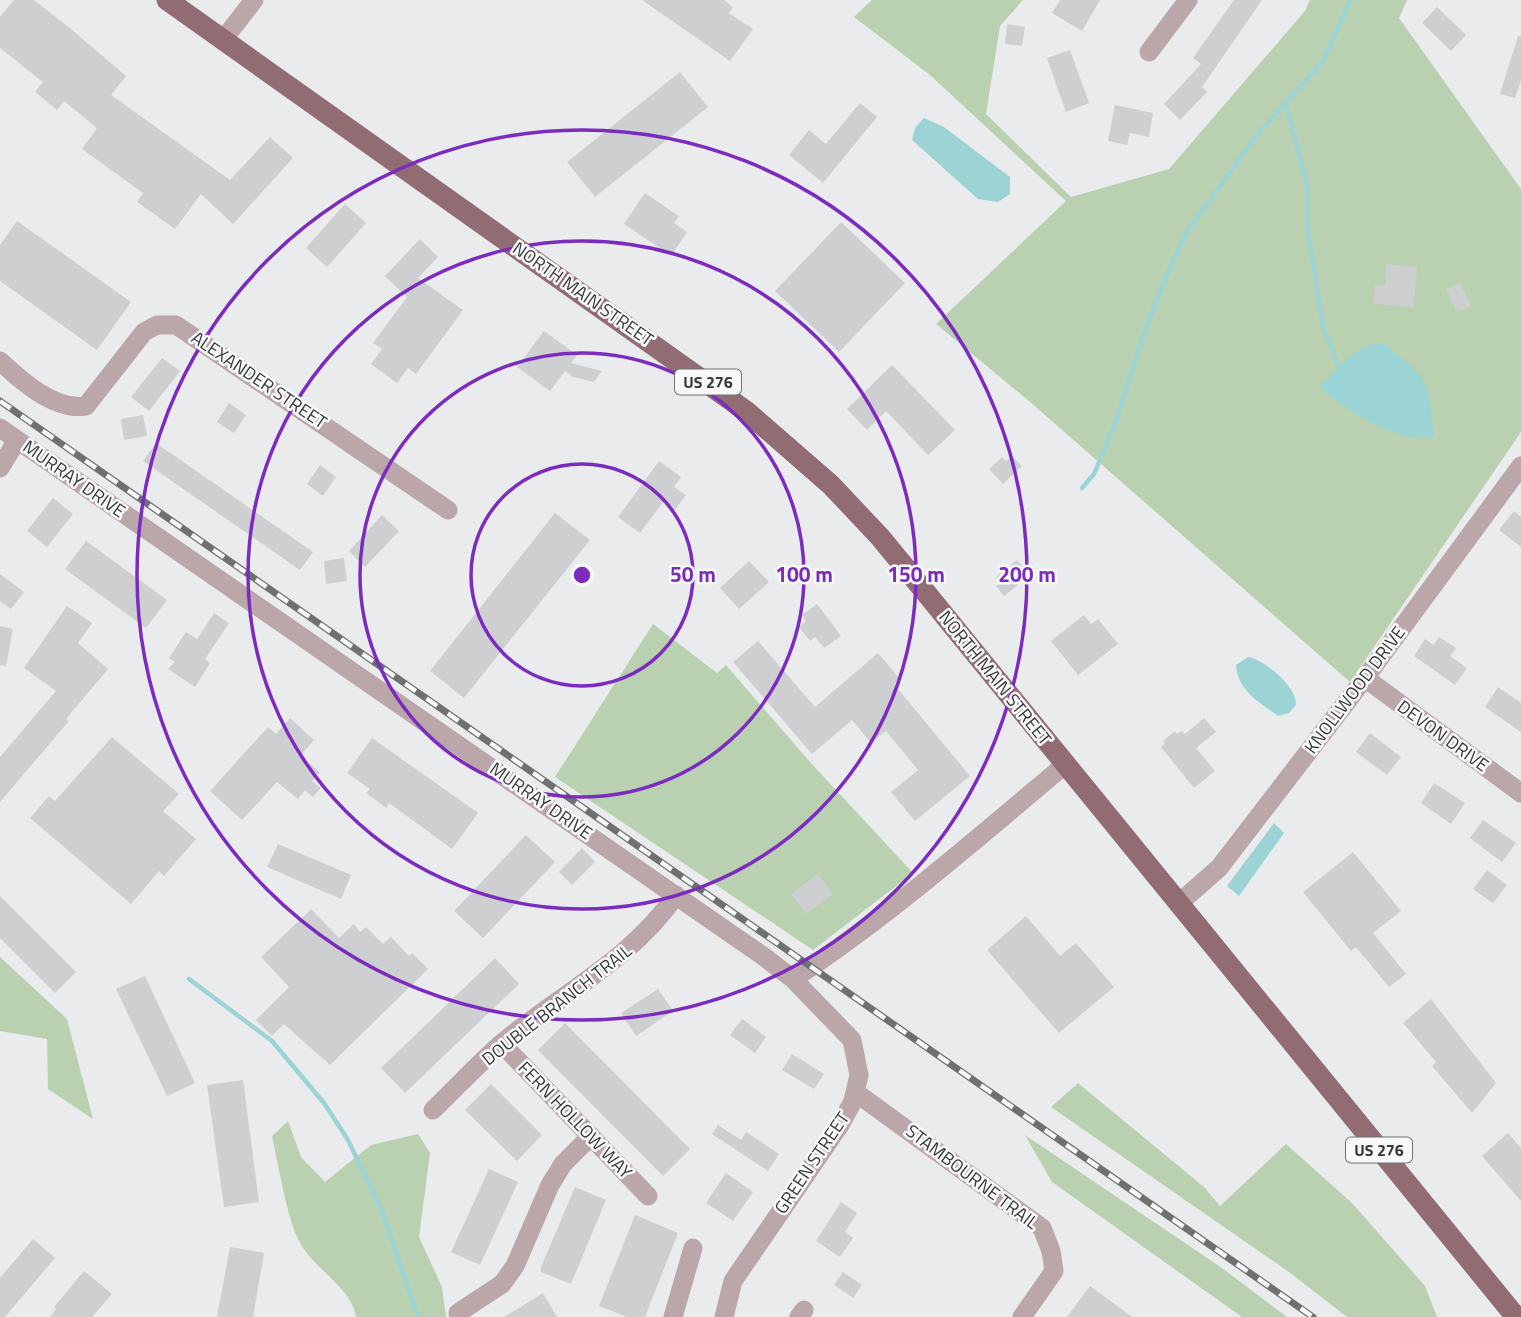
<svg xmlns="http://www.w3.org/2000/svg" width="1521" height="1317" font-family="'Titillium Web',sans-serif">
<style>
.green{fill:#bad1b1}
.water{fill:#9cd3d4}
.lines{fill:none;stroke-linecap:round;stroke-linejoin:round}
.stream{stroke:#9cd3d4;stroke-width:4.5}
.building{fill:#cecfd0}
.minor{stroke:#bba6aa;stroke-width:19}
.major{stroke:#916d73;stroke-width:21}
.rail-casing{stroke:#6f7070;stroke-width:7}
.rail{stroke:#f7f8f9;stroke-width:4.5;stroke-dasharray:13;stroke-linecap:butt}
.ring{fill:none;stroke:#7b2cbf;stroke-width:3.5}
.labels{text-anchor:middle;stroke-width:5;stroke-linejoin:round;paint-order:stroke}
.shield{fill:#f7f8f9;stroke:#717272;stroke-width:2}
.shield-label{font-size:16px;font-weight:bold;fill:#383838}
.street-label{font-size:18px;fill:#383838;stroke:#f7f8f9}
.centre{fill:#7b2cbf;stroke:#f7f8f9;stroke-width:3.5}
.ring-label{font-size:21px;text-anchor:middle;font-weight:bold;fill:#7b2cbf;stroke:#f7f8f9;stroke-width:5;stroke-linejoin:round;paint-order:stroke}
</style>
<rect width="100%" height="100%" fill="#eaebec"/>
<path class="green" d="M872,0h151l-23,26 -14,88 85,83 98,-28 136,-158 5,-11h97l-8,18 122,171v243l-171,250 -321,-281 -93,-77 130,-123 -136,-126 -76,-58z
M653,624l64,49 9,-8 84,97 103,111 -100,77 -258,-173z
M0,957l67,62 26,100 -45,-30 -1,-50 -47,-8z
M1078,1083l126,104 16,19 66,-62 66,59 73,83 12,31h-90l-58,-45 -238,-165z
M288,1121l13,36 24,25 46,-37 47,-11 12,19 -11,84 23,50 4,30h-90c-5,-31 -43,-48 -57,-76 -12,-23 -21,-78 -27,-105z
M1025,1135l197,133 65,49h-45l-190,-135z"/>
<path class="water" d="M924,118l20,9 66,50v17l-12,8 -20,-3 -66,-59 3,-12z
M1383,343c47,38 45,33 51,93 -31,11 -90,-27 -114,-48 16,-20 35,-43 63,-45z
M1248,657c17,3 49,30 48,48l-7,8 -11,3c-19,-14 -40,-25 -42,-51z
M1274,823l10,10 -45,63 -12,-10z"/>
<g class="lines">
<path class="stream" d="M1286,106l21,77 1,47 15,96 15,39
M1082,488l12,-14 21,-50 27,-85 25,-65 21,-44 68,-94 66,-74 29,-62
M189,979l83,62 52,62 24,37 34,71 36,106"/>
</g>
<path class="building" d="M14,0h20l37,29 55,47 -15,19 119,85 40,-43 23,21 -60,66 -32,-30 -26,35 -38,-27 6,-9 -61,-44 15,-21 -33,-27 -7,9 -22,-18 8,-10 -43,-34v-31z
M642,0h82l9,7 -4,6 24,16 -23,32z
M1060,0h40l-18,31 -30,-18z
M1234,0h28l-60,87 5,5 -27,28 -16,-16 37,-40 -8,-6z
M1437,7l29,28 -15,16 -29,-28z
M1007,24l18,3 -3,19 -17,-2z
M1518,36l3,1v43l-6,18 -15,-4z
M1070,50l19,53 -23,9 -19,-54z
M680,72l28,35 -113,90 -28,-35z
M860,103l17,14 -54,66 -34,-28 20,-25 17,14z
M1115,105l38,8 -4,24 -19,-4 -3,12 -19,-4z
M645,193l34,23 -5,7 13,9 -16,24 -47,-32z
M345,204l21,19 -39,44 -21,-19z
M17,221l114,81 -34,48 -97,-69v-36z
M841,222l64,61 -66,69 -64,-61z
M420,239l18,18 -20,21 45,32 -47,64 -8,-6 -11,15 -26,-19 11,-15 -9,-6 34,-46 -22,-21z
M1386,264l31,3 -3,40 -40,-3 1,-19h10z
M1460,283l11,23 -14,6 -11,-23z
M544,331l33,24 -6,8 31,8 -8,11 -21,-5 -8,-6 -15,20 -33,-24z
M162,358l18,13 -31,40 -18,-14z
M892,365l63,65 -27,25 -42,-44 -19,19 -20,-21z
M229,403l17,12 -12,18 -17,-11z
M143,415l4,21 -23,4 -3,-21z
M156,443l157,109 -13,18 -157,-109z
M1012,456l10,10 -19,18 -14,-15 13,-12 4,4z
M659,461l22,16 -7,10 12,8 -11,15 -12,-8 -23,31 -22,-16z
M320,465l16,12 -13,19 -16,-12z
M53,498l20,16 -26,33 -20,-16z
M1514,511l7,6v30l-22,-17z
M555,513l35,27 -126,158 -34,-27z
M382,515l17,16 -34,36 -16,-16z
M86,541l81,59 -21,28 -81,-59z
M344,558l3,23 -21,3 -2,-23z
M1017,560l13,15 -26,21 -8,-10 5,-4 -5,-5z
M749,561l20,21 -30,27 -19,-21z
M0,574l24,18 -13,17 -11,-8z
M817,604l24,32 -17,12 -9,-11 -5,4 -11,-14 7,-6 -4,-6z
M67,606l25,17 -14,20 30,26 -42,50 3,2 -69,81v-45l56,-66 -32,-23z
M214,613l15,10 -24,36 5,4 -15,24 -27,-18 7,-7 -6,-4 17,-26 11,7z
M1084,615l7,9 7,-5 20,25 -40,31 -27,-34z
M0,626l13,3 -7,37 -6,-1z
M1439,637l17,11 -6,8 17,12 -12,17 -41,-29 11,-17 9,6z
M758,641l57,66 63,-54 22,26 -6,5 76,92 -55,45 -24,-29 27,-22 -32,-39 -15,12 -19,-23 -40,34 -79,-92z
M1498,687l23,16v29l-36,-25z
M290,718l24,22 -14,16 20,16 -8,9 9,7 -8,9 -8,-7 -7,9 -21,-17 -35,38 -32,-29 58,-64 8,7z
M1204,718l12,14 -20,16 19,23 -21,17 -33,-41 4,-3 -2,-3 12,-10 2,3 5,-3 3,3z
M1370,733l31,24 -14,18 -31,-23z
M112,737l67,57 -16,17 33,28 -32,37 -5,-5 -28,33 -101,-86 19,-22 6,5z
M372,738l106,75 -26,36 -63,-46 -3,5 -20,-15 4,-4 -23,-16z
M1434,783l31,20 -14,21 -30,-21z
M1483,820l33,23 -14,19 -32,-24z
M526,835l29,27 -72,76 -29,-27z
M278,844l73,31 -10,24 -74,-32z
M582,848l13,14 -23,23 -13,-13z
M1353,852l48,59 -28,22 33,41 -17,13 -33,-40 -5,4 -48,-59z
M1487,870l20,15 -14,18 -20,-14z
M818,874l15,20 -27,20 -15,-20z
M0,896l76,76 -21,21 -55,-55z
M311,909l28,29 15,-14 6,8 6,-5 17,17 8,-7 18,19 3,-3 16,16 -98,96 -46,-41 -12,12 -16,-16 33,-33 -28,-30z
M1026,916l34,40 16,-13 38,44 -55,46 -72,-83z
M495,958l24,26 -114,109 -24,-25z
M145,976l50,107 -28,13 -51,-107z
M658,989l15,22 -37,25 -15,-23z
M1431,999l65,84 -24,30 -40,-47 4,-4 -33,-39z
M742,1019l24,18 -11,16 -25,-18z
M565,1023l125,126 -27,27 -125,-126z
M792,1054l32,20 -10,15 -32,-19z
M243,1080l16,122 -35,5 -17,-122z
M491,1084l51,51 -25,26 -52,-51z
M718,1125l23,15 5,-8 33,22 -11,17 -56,-37z
M1508,1133l13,15v53l-39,-45z
M489,1169l29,13 -38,83 -29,-13z
M726,1173l27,19 -20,29 -27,-18z
M575,1187l31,13 -35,84 -30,-12v-5z
M841,1202l16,11 -12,19 8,6 -13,19 -24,-16z
M635,1215l43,18 -33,84h-18l-28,-11z
M33,1239l22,19 -50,59h-5v-39z
M230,1247l34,6 -11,64h-36z
M84,1271l28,23 -20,23h-42l6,-8 -2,-2z
M843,1272l19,13 -9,13 -19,-13z
M1090,1286l26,19 16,12h-65z
M543,1293l14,24h-53l23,-14z"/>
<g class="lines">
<path class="minor" d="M223,40l31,-40
M1149,52l39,-52
M0,361c21,20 55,50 86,45l58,-74 13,-7h19l272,185
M0,428l763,528 30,23 59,61 7,35 -6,26 -13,24 -107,156 -9,36
M0,468l17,-28
M1365,678l156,115
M1178,904l41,-36 146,-190 156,-212
M793,979c96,-63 184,-141 273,-215
M502,1044l146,152
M855,1092l187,136 9,23 3,20 -32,46
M433,1110c23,-22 45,-46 69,-67 60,-50 129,-83 174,-148
M458,1313l44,-29 13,-18 35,-81 13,-21 28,-28
M673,1317l20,-69
M799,1317l5,-7"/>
<path class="major" d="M167,0l579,411 85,74 49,52 51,62 585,718"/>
<defs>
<path id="rail" d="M0,401l1313,916"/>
</defs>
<use href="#rail" class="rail-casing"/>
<use href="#rail" class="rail"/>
</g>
<g class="ring">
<circle cx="582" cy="575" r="111"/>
<circle cx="582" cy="575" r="222"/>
<circle cx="582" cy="575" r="334"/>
<circle cx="582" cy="575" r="445"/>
</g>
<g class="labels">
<g class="shield">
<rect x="675" y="369.5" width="66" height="25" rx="5"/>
<rect x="1346" y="1137.5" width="66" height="25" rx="5"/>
</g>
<g class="shield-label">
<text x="708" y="388">US 276</text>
<text x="1379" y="1156">US 276</text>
</g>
<g class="street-label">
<text transform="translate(583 294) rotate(35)" y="6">NORTH MAIN STREET</text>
<text transform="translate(259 380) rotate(34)" y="6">ALEXANDER STREET</text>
<text transform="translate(74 479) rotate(35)" y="6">MURRAY DRIVE</text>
<text transform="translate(995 678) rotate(51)" y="6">NORTH MAIN STREET</text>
<text transform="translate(1355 690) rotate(-53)" y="6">KNOLLWOOD DRIVE</text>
<text transform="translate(1443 736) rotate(36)" y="6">DEVON DRIVE</text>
<text transform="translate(541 801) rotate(35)" y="6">MURRAY DRIVE</text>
<text transform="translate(557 1005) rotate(-38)" y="6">DOUBLE BRANCH TRAIL</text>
<text transform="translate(575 1120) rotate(46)" y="6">FERN HOLLOW WAY</text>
<text transform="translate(812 1163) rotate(-56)" y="6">GREEN STREET</text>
<text transform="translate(972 1177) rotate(37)" y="6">STAMBOURNE TRAIL</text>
</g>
</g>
<circle cx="582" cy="575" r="10" class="centre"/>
<g class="ring-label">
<text x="693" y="582">50 m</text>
<text x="804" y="582">100 m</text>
<text x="916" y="582">150 m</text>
<text x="1027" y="582">200 m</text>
</g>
</svg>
